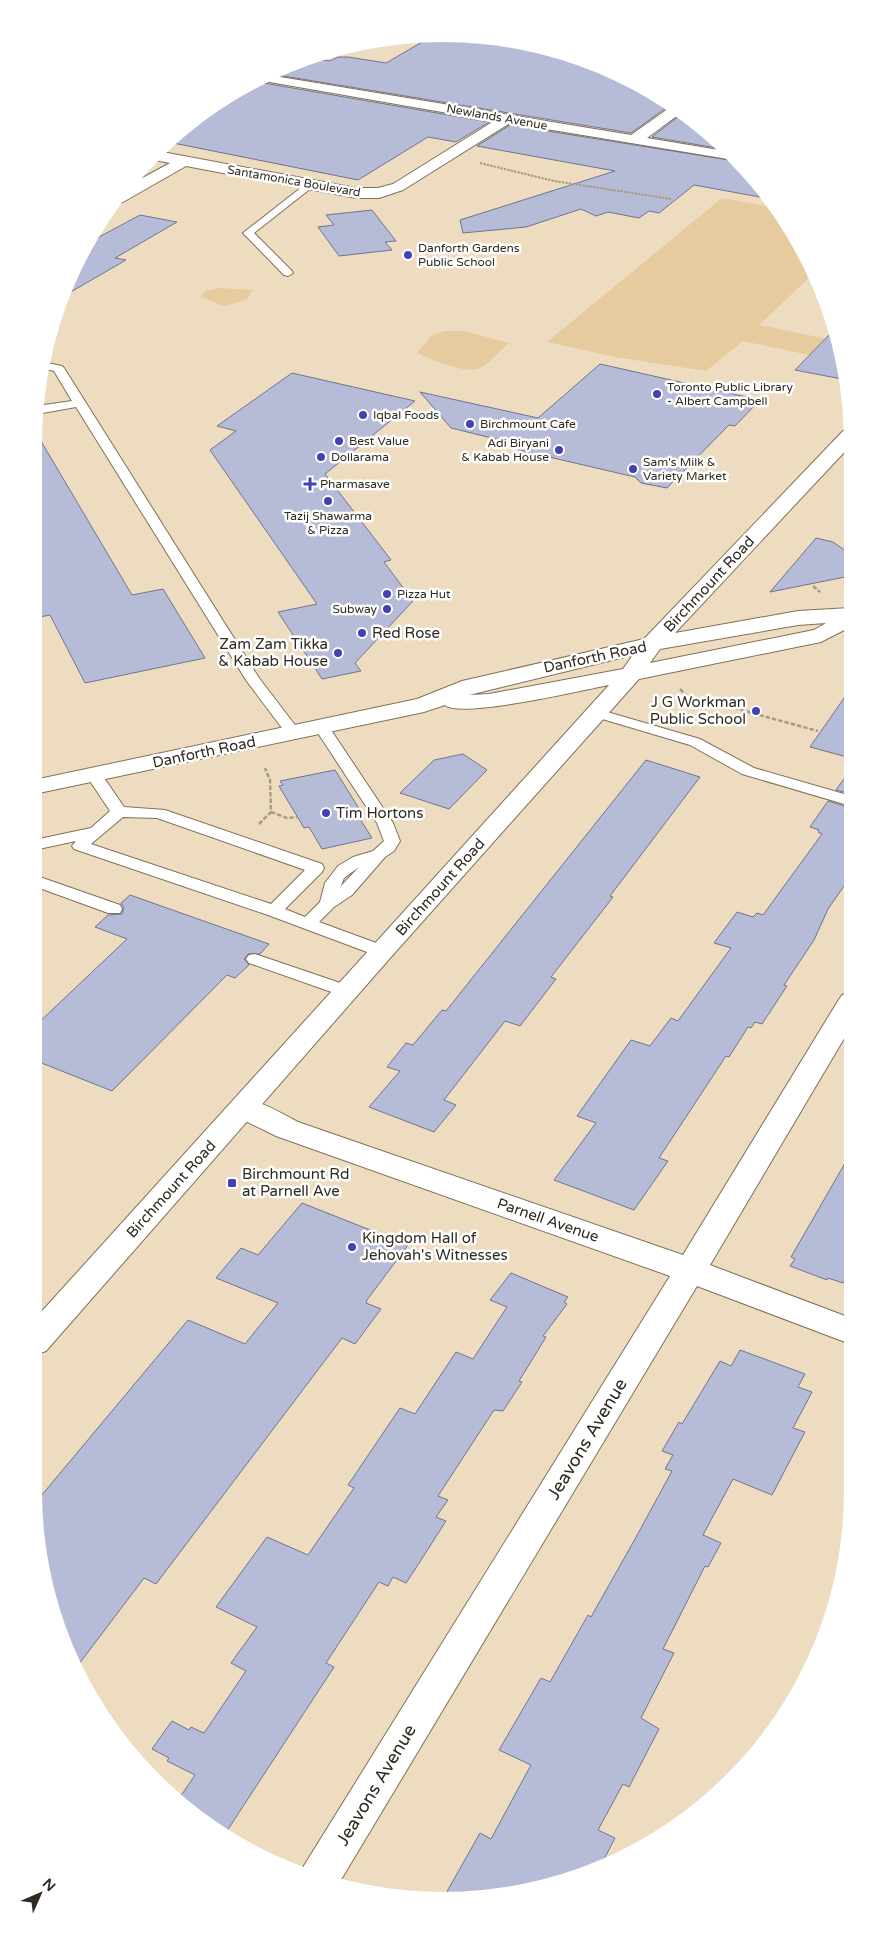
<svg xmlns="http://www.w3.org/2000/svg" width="887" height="1934" font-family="'Varela Round',sans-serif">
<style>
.green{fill:#e6cb9e}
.building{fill:#b6bbd8;stroke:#70748e}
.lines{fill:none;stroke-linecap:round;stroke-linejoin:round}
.lane-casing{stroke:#807158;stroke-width:2}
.street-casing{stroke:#807158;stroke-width:2}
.secondary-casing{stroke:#807158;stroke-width:2}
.path-far1{stroke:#a99c86;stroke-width:2;stroke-dasharray:2.5 1;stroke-linecap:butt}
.path{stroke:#a99c86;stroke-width:2.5;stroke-dasharray:4.5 2;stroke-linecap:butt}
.lane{fill:#fff;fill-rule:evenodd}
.street{fill:#fff;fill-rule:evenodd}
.secondary{fill:#fff;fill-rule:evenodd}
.poi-dot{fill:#4540b6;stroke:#fff;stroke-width:2}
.labels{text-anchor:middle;stroke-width:5;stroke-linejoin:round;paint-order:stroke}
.far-street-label{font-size:12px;fill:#302a1f;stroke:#fff}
.far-poi-label{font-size:12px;fill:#302a1f;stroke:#fff;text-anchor:start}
.street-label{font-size:15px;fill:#302a1f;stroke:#fff}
.poi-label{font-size:15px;fill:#302a1f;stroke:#fff;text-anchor:start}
.near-street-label{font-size:18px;fill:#302a1f;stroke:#fff}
</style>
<rect width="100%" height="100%" fill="#eddcc0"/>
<path class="green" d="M722,198l55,10 37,65 -55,52 78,16 5,21 -99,-21 -37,30 -91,-14 -68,-15z
M220,288l33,2 -7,10 -22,6 -23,-9 4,-6z
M444,331h20l45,12c-9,8 -17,18 -27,24 -14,9 -51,-8 -65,-14l14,-17z"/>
<path class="building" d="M436,34l87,8 77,23 70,40 -39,28 -360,-59 15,-9 24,-7 20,3 8,-4h10l38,6z
M257,81l1,1 231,40 -33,20 -28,-5 -70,43 -190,-38 48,-39z
M683,113l10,5 30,31 -71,-12z
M510,125l225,36 36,38 -77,-14 -35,28 -10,-2 -10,7 -31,-6 -12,4 -15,-7 -55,18 -63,6 -3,-13 155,-49 -138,-25z
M372,210l24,31 -11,1 7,8 -53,6 -21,-29 16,-2 -8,-10z
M140,215l37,7 -62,36 11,2 -64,37 26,-54z
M834,330l13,50 -52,-10z
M600,364l160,36 -25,26 -6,-1 -62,63 -26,-5 -6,-6 -116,-27 -7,-7 -61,-15 -31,-36 118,26z
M292,373l123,28 -90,73 66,86 -7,2 29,39 -58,62 6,8 -39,8 -44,-67 39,-8 -107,-154 26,-19 -19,-5z
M35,431l97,164 31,-6 42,69 -120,25 -35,-68 -16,3z
M816,538l17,4 17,12v22l-80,16z
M851,688v70l-41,-11z
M463,754l24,16 -38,39 -49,-16 34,-33z
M646,760l54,17 -90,119 3,1 -62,80 5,2 -36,47 -15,-5 -61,79 12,5 -22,27 -65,-25 31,-36 -13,-4 19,-24 7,2 29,-35 4,1z
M851,769v25l-15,-4z
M335,770l25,40 -5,1 17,27 -50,11 -13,-22 -5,1 -25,-42 4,-1 -3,-4z
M828,801l23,7v68l-23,33 -14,31 -30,45 3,1 -25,38 -7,-2 -4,6 -3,-1 -19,30 -3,-1 -67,102 9,3 -34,49 -80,-30 42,-57 -19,-7 54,-76 19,6 21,-28 7,3 53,-73 -17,-5 23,-31 16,5 4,-4 6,2 59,-81 -4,-2 1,-2 -9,-3z
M130,895l139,49 -9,10h-12l-4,5 5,6 -14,13 -8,-3 -115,116 -78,-31v-33l93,-88 -32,-12 13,-12 14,-1 2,-6 -3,-5z
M852,1151l1,113 -10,19 -15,-5 -1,2 -37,-14 5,-7 -4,-2z
M302,1203l106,42 -41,55 -1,3 15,6 -26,35 -13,-6 -186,246 -12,-6 -68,90 -20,-46 -20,-120 152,-182 57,24 33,-41 -62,-25 25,-30 17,7z
M511,1273l57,24 -4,5 3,2 -24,32 3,1 -27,44 3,1 -19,29 -9,-1 -56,86 10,4 -12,17 10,4 -32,50 -8,12 -13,-6 -5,9 -9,-4 -53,81 8,4 -109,167 -45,-37 15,-22 -28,-14 2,-3 -17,-9 20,-28 17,9 2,-3 13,6 42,-62 -15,-8 26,-36 -41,-20 51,-70 41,18 46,-67 -6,-3 52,-77 15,6 41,-62 17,7 34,-52 -17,-7z
M740,1350l65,24 -7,13 14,5 -19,36 12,4 -33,63 -39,-16 -30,56 18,8 -13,24 -3,-1 -42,83 11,4 -33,65 18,11 -30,58 -6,-3 -25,46 17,8 -15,29 -25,12 -78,18 -52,-2 35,-62 11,6 40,-74 -32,-15 42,-72 9,4 38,-67 3,2 44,-78 37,-68 -7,-2 8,-14 -11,-4 17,-29 3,2 38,-63 11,5z"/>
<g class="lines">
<defs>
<path id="lane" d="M307,183l8,2 -61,48 38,38 1,2 -5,3 -4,-1 -41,-42z
M42,362l20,4 2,2 195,310 42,55 -3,3h-10l-42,-56 -170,-273 -39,7v-8l35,-5 -18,-30 -13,-3z
M597,709l103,30 54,29 97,28v10l-109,-32 -52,-29 -98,-29 -2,-3z
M322,722l5,2 66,99 7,18 -6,10 -9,6 -33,38 -18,12 -15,15 68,25 3,4 -3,4h-12l-107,-40 -194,-66 -2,-3 4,-5 -42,9v-10l57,-12 19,-17 -24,-36 8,-5 6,2 24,35 41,3 157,54 2,4 -2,4 -37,37 20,8 15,-15 5,-19 13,-17 15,-9 20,-6 11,-10 -7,-18 -63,-96zM123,817l34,1 148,52 -34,34 -180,-60zM359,867l-19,20v1l4,-10z
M34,875l86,30 2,4 -2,4h-12l-74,-27z
M255,954l97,33 3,4 -3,4h-12l-91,-32 -3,-4 3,-4z"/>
<path id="street" d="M268,75l363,60 41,-29 10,6 -35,26 78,13 9,9 -224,-37 -107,67 -24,8h-23l-170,-32 -63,36 -9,1 12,-16 44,-24 -20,-4 7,-8 199,37h22l15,-4 101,-63 -236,-41z
M852,992v33l-142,240 143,54v26l-156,-59 -358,597 -37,-14 368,-593 -394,-140 -43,-21 -5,-7 5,-7c21,-6 45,11 65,21l385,133 155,-254 4,-6z"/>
<path id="secondary" d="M850,429v17l-175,187 123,-22 52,-3v19l-29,15 -182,37 -248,278 -345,394 -12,4v-35l575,-635c-26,5 -149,34 -164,20l-21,7 -390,82v-14l383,-81 45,-18 182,-42 199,-208zM826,623l-12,7 -164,33 10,-14 138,-24zM633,655l-10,14 -134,25 -20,1z"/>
</defs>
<use href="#lane" class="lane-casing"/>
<use href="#street" class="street-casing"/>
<use href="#secondary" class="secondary-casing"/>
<path class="path-far1" d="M480,163l74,18 117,18"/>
<path class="path" d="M813,586l7,6
M680,689l6,6 132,36
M271,812l16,6 11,-1
M259,824l12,-12 -1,-32 -5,-12"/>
<use href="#lane" class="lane"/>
<use href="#street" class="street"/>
<use href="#secondary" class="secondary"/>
</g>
<g class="poi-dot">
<circle cx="408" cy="255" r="5"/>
<circle cx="657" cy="394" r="5"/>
<circle cx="363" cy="415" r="5"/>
<circle cx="470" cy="424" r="5"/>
<circle cx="339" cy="441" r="5"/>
<circle cx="559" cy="450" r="5"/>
<circle cx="321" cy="457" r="5"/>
<circle cx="633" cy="469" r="5"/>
<path d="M307.5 476.5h5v5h5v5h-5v5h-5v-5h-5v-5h5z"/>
<circle cx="328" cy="501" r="5"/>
<circle cx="387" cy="594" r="5"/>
<circle cx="387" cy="609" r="5"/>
<circle cx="362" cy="633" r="5"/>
<circle cx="338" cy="653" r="5"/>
<circle cx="756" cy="711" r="5"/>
<circle cx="326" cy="813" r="5"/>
<rect x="227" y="1178" width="10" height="10" rx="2.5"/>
<circle cx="352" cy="1247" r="5"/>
</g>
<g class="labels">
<g class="far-street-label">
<text transform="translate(497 117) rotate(10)" y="4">Newlands Avenue</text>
<text transform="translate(294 181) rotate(10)" y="4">Santamonica Boulevard</text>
</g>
<g class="far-poi-label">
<text x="418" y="252">Danforth Gardens<tspan x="418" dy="14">Public School</tspan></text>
<text x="667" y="391">Toronto Public Library<tspan x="667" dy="14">- Albert Campbell</tspan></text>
<text x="373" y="419">Iqbal Foods</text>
<text x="480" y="428">Birchmount Cafe</text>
<text x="349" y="445">Best Value</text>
<text x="549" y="447" text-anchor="end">Adi Biryani<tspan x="549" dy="14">&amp; Kabab House</tspan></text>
<text x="331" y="461">Dollarama</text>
<text x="643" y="466">Sam's Milk &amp;<tspan x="643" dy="14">Variety Market</tspan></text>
<text x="320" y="488">Pharmasave</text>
<text x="328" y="520" text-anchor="middle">Tazij Shawarma<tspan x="328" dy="14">&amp; Pizza</tspan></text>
<text x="397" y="598">Pizza Hut</text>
<text x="377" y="613" text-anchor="end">Subway</text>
</g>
<g class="street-label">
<text transform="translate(709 584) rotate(-47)" y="5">Birchmount Road</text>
<text transform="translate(595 657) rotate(-12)" y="5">Danforth Road</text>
<text transform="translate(204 752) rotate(-12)" y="5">Danforth Road</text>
<text transform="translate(440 887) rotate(-48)" y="5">Birchmount Road</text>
<text transform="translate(171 1189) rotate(-48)" y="5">Birchmount Road</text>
<text transform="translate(548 1220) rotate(19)" y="5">Parnell Avenue</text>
</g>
<g class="poi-label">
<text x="372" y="638">Red Rose</text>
<text x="328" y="649" text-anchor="end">Zam Zam Tikka<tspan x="328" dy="17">&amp; Kabab House</tspan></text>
<text x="746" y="707" text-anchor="end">J G Workman<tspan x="746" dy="17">Public School</tspan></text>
<text x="336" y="818">Tim Hortons</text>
<text x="242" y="1179">Birchmount Rd<tspan x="242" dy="17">at Parnell Ave</tspan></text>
<text x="362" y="1243">Kingdom Hall of<tspan x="362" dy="17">Jehovah's Witnesses</tspan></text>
</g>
<g class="near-street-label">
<text transform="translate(587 1439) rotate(-59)" y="6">Jeavons Avenue</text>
<text transform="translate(376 1785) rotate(-59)" y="6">Jeavons Avenue</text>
</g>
</g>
<path d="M0 0H887V1934H0ZM443 42H443A401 401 0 0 1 844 443V1491A401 401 0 0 1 443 1892H443A401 401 0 0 1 42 1491V443A401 401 0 0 1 443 42Z" fill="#fff" fill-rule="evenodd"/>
<g transform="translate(40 1894) rotate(45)" stroke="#ffffff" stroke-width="4" paint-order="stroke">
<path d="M0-4L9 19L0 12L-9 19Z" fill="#302a1f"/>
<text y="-8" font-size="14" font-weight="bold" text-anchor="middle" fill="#302a1f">N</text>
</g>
</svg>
